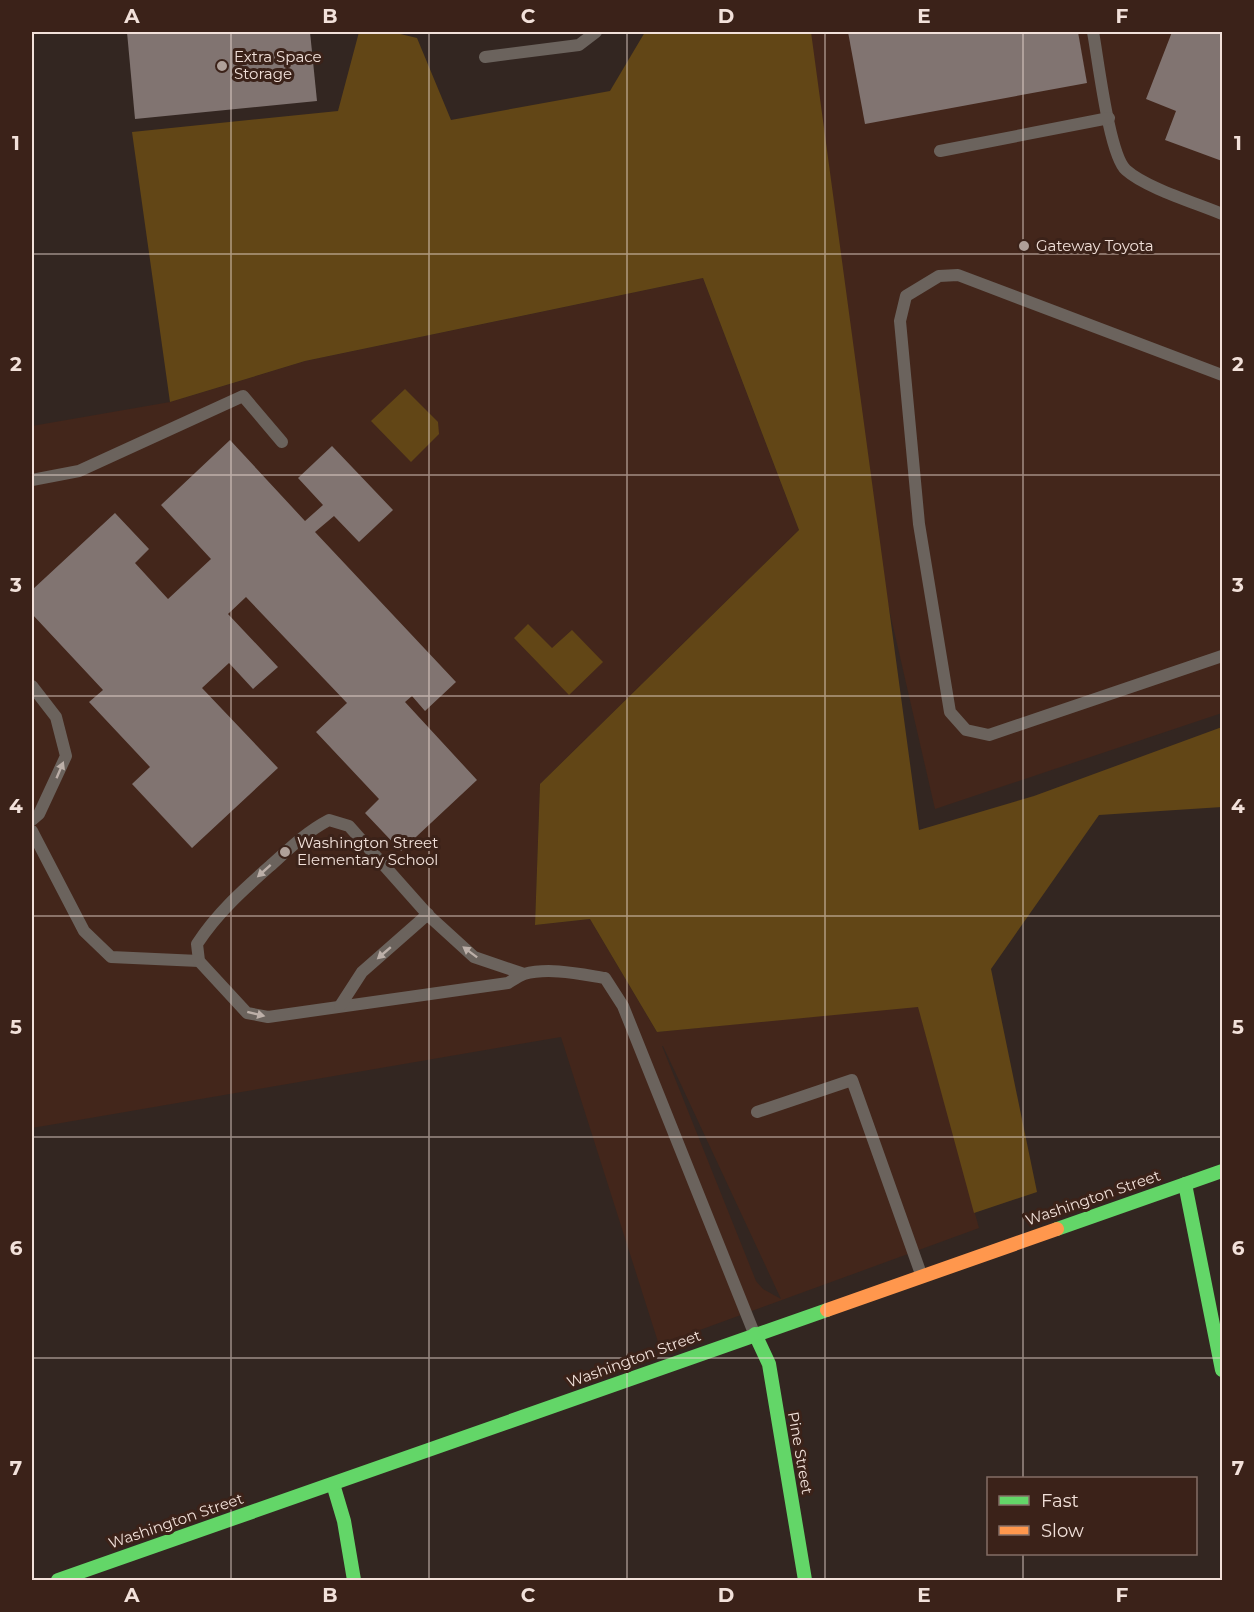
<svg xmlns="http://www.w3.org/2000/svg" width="1254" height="1612" viewBox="0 0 1254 1612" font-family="Montserrat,sans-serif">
<rect width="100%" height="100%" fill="#332621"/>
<!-- built -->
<g fill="#43261b" fill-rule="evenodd">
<path d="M796,32H1222V713L935,809L855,461Z"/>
<path d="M703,278L799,530L540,784L535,925L590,919L657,1032L918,1006L979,1228L659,1345L561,1037L32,1128V426L170,402L305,361ZM662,1046H663L781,1299L763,1289L756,1281Z"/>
</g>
<!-- green -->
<g fill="#624616">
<path d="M359,32H392L417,38L451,120L610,91L645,32H811L919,830L1034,796L1222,727V807L1099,815L991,969L1037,1192L974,1213L918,1007L657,1032L590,919L535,925L540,784L799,530L703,278L305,361L170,402L132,132L338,111Z"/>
<path d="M405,389L438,422L439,434L411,462L371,421Z"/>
<path d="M528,624L552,648L572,630L603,662L569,695L514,638Z"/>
</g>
<!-- building -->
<g fill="#817471">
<path d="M127,32H310L317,101L135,119Z"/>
<path d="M848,32H1078L1087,83L865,124Z"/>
<path d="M1172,32H1222V161L1165,140L1176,111L1146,99Z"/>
<path d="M230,440L305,521L323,505L298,478L332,446L393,510L359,542L334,516L315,532L456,682L425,711L412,696L405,702L477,780L401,851L365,813L379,799L316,732L347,703L246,597L228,614L278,667L253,689L229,663L202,688L278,768L192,848L132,784L150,767L89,702L103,690L32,614V590L115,513L149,549L135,563L168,599L211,559L161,505Z"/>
</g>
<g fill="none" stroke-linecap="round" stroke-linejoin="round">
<!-- lane -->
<g stroke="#6b635d" stroke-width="12">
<path d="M1093,32C1098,58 1109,155 1126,170C1146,188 1196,203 1222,214"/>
<path d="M485,57L579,45L596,32"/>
<path d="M940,151L1109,118"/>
<path d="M1222,375L958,275L939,276L906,296L900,321L919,524L950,712L966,730L989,735L1222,656"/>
<path d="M32,480L79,471L243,396L282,442"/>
<path d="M32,686L56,717L66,756L39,814L32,820"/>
<path d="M32,831L84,931L111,957L199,961"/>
<path d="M524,974L474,957L429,916L349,826L329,820C306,832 289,849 270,866C243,890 217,913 197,944L199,961L247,1013L268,1017L508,983C513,980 519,976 524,974C549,967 580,974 605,978L623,1006L754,1333"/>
<path d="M340,1006L362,972L428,914"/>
<path d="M757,1112L852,1080L921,1274"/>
</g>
<!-- fast -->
<g stroke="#63d668" stroke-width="14">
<path d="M1185,1184L1222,1370"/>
<path d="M1057,1229L1222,1171"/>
<path d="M755,1334L769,1364L805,1580"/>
<path d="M333,1484L344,1521L354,1580"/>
<path d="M58,1580L827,1310"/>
</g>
<!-- slow -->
<path stroke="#ff974d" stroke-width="14" d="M827,1310L1057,1229"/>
</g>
<!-- one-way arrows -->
<defs><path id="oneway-solid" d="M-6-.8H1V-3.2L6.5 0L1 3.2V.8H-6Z" transform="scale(1.5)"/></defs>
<g fill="#bcafa8">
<use href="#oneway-solid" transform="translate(60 770) rotate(-67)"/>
<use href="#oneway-solid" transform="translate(264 871) rotate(138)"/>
<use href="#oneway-solid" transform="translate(470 952) rotate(-143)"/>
<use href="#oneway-solid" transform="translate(384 953) rotate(139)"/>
<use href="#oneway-solid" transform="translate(256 1014) rotate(14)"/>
</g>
<!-- grid -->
<path fill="none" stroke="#f2e1da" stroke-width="1.5" stroke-opacity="0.55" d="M231,32V1580M429,32V1580M627,32V1580M825,32V1580M1023,32V1478M32,254H1222M32,475H1222M32,696H1222M32,916H1222M32,1137H1222M32,1358H1222M1023,1554V1580"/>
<!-- markers -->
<g fill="#afa099" stroke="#3b2219" stroke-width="2">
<circle cx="222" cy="66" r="6"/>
<circle cx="1024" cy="246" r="6"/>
<circle cx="285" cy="852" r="6"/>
</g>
<g text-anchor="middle" stroke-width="6" stroke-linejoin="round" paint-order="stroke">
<!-- poi labels -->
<g font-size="15" fill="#f2e1da" stroke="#3b2219" text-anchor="start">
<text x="234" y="62">Extra Space<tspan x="234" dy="17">Storage</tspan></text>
<text x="1036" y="251">Gateway Toyota</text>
<text x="297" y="848">Washington Street<tspan x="297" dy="17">Elementary School</tspan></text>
</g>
<!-- street labels -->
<g font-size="15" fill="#f2e1da" stroke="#3b2219">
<text transform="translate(1093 1198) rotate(-19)" y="5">Washington Street</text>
<text transform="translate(634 1359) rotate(-20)" y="5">Washington Street</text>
<text transform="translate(800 1453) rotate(80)" y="5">Pine Street</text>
<text transform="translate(176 1521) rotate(-19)" y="5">Washington Street</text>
</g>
</g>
<!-- border -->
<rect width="1254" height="1612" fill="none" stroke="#3b2219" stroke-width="66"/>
<!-- legend -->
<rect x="987" y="1477" width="210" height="78" fill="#3b2219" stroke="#846e66" stroke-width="1.5"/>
<rect x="999" y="1496" width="30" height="9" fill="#63d668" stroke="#846e66" stroke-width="1.5"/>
<text x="1041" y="1507" font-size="18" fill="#f2e1da">Fast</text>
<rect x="999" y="1526" width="30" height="9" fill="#ff974d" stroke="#846e66" stroke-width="1.5"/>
<text x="1041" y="1537" font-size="18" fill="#f2e1da">Slow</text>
<rect x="33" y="33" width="1188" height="1546" fill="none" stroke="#f2e1da" stroke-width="2"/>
<g font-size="20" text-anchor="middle" font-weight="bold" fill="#f2e1da">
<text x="132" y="23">A</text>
<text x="330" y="23">B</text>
<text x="528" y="23">C</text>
<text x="726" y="23">D</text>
<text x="924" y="23">E</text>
<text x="1122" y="23">F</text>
<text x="16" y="150">1</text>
<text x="1238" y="150">1</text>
<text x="16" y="371">2</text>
<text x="1238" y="371">2</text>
<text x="16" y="592">3</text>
<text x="1238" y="592">3</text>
<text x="16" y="813">4</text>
<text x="1238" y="813">4</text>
<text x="16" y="1034">5</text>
<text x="1238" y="1034">5</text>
<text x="16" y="1255">6</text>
<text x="1238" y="1255">6</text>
<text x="16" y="1475">7</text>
<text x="1238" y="1475">7</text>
<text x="132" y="1602">A</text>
<text x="330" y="1602">B</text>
<text x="528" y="1602">C</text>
<text x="726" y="1602">D</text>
<text x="924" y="1602">E</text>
<text x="1122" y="1602">F</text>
</g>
</svg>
